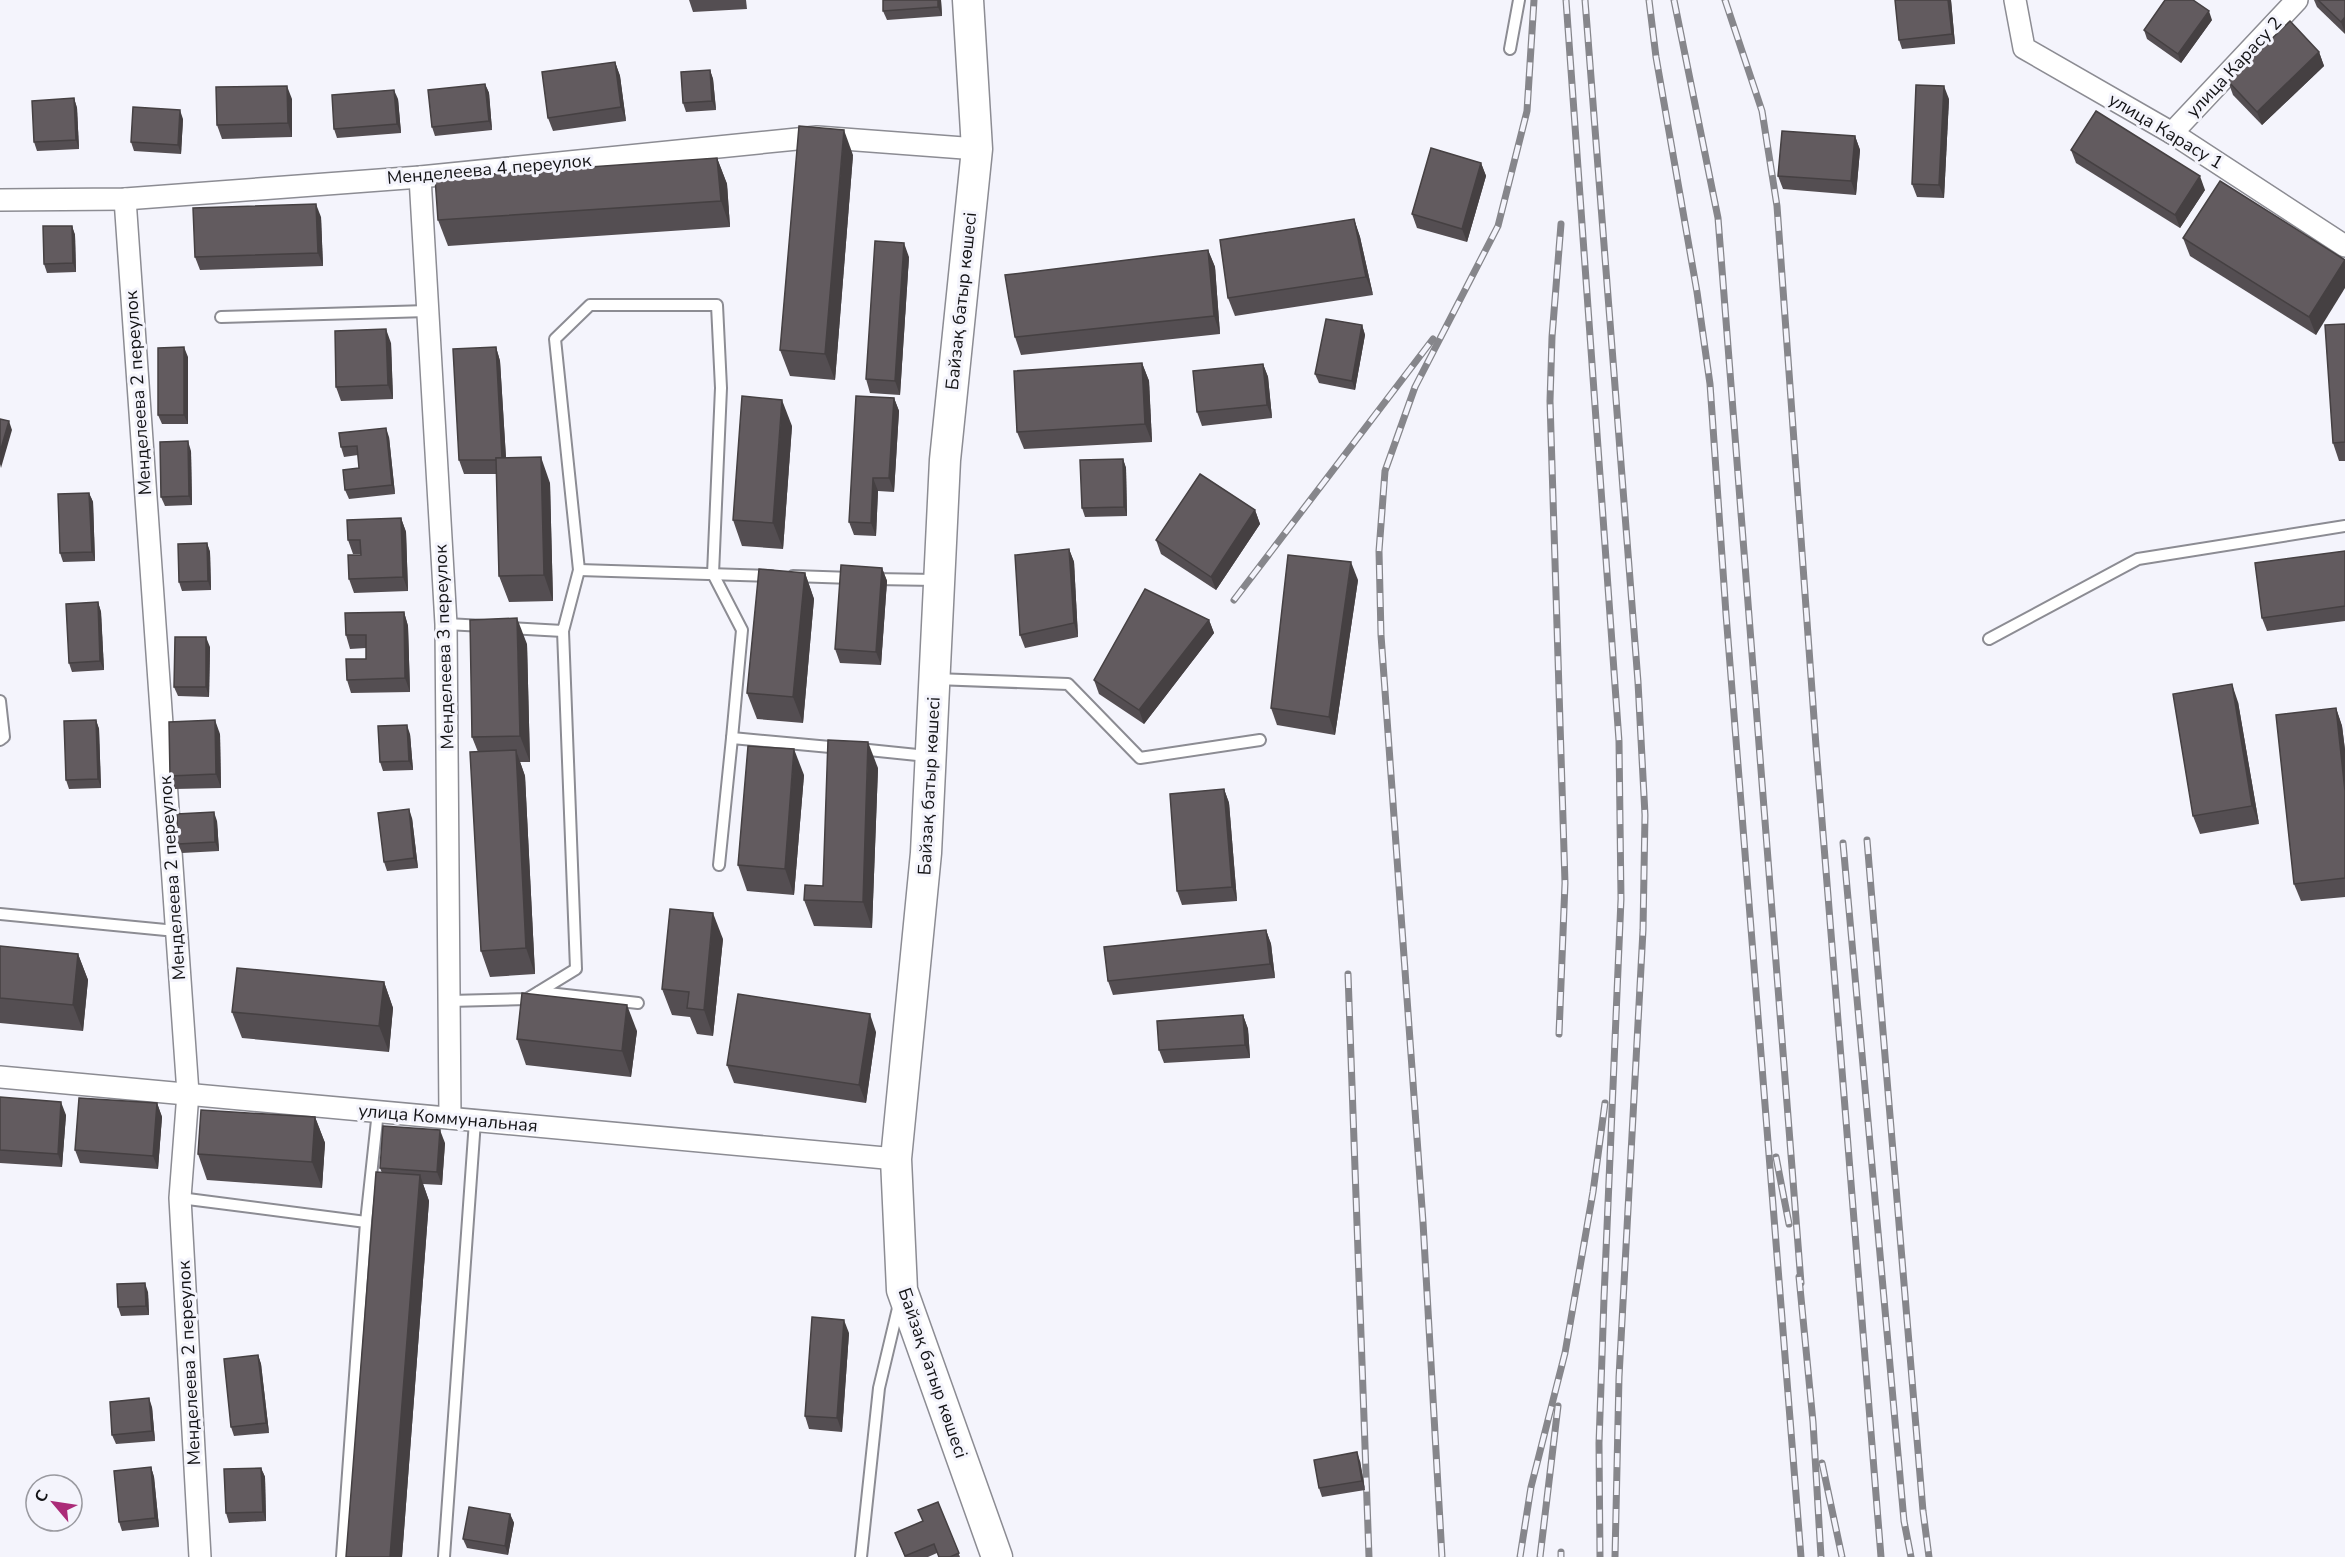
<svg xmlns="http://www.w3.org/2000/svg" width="2345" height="1557" viewBox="0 0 2345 1557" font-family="'Nunito Sans',sans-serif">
<rect width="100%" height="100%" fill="#f4f4fc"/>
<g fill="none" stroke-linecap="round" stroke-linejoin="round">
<defs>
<g id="service">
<path d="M1510,49L1519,0"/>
<path d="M221,317L428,311"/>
<path d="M579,570L771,576"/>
<path d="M793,576L852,578"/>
<path d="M874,579L936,580"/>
<path d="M446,624L484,626"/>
<path d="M509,628L563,631L579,570L555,339L590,305H717L721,388L713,574L742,630L732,738"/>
<path d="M1989,639L2138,559L2345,526"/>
<path d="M935,679L1068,684L1140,758L1260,740"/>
<path d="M0,701L4,737L0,740"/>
<path d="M859,749L927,756"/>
<path d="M719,865L732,738L841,748"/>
<path d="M0,914L176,931"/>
<path d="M539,992L638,1003"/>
<path d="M449,1001L527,999L576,969L563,631"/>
<path d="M180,1198L366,1222L342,1557"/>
<path d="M366,1222L378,1111"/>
<path d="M444,1557L475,1121"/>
<path d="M861,1557L879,1388L899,1304"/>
</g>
<g id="minor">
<path d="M2015,0L2024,48L2172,133L2345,246"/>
<path d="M2172,133L2297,0"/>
<path d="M420,177L446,624L450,1118"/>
<path d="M125,199L188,1093L180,1198L200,1557"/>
<path d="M0,200L125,199L420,177L817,137L977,149"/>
<path d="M0,1077L896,1159"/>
</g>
<path id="secondary" d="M968,0L977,149L945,460L926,853L896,1159L902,1290L997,1557"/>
</defs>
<!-- service casing -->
<use href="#service" stroke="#8c8c93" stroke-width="14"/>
<!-- minor casing -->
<use href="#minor" stroke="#8c8c93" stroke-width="24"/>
<!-- secondary casing -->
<use href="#secondary" stroke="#8c8c93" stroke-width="33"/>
<!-- service -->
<use href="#service" stroke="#fff" stroke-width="10"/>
<!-- minor -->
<use href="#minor" stroke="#fff" stroke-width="21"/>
<!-- secondary -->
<use href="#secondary" stroke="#fff" stroke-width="30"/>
<defs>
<g id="rail">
<path d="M1566,0L1619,741L1621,899L1604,1298L1599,1443L1600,1557"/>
<path d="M1585,0L1638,682L1645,815L1643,930L1619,1377L1615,1557"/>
<path d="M1649,0L1656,57L1697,292L1710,384L1726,614L1801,1557"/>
<path d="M1674,0L1718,218L1801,1283"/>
<path d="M1725,0L1762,111L1777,206L1816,746L1881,1557"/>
<path d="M1234,600L1433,339"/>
<path d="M1867,840L1923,1511L1929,1557"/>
<path d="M1843,843L1904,1521L1911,1557"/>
<path d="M1348,974L1369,1557"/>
<path d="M1559,1034L1565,883L1550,401L1552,337L1561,224"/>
<path d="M1776,1157L1789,1224"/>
<path d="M1799,1277L1813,1422L1821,1557"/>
<path d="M1822,1463L1842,1557"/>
<path d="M1442,1557L1423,1222L1381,635L1379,551L1385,471L1415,387L1498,226L1527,111L1534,0"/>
<path d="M1520,1557L1531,1487L1565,1353L1593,1192L1605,1103"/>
<path d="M1540,1557L1558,1406"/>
<path d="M1561,1557V1552"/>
</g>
</defs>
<!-- rail casing -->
<use href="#rail" stroke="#86868b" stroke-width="7"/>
<!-- rail -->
<use href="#rail" stroke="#f4f4fc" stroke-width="4.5" stroke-dasharray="14" stroke-linecap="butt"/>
</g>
<!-- wall -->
<g fill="#544e52">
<path d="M689,0H746L747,9L693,12Z"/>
<path d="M883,0H941L942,16L887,20L883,11Z"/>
<path d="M1895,0H1951L1955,44L1902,49L1899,40Z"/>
<path d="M2314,0H2345V34L2317,7Z"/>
<path d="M2212,20L2181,63L2147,39L2144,30Z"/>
<path d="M2319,52L2324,66L2262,125L2233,95L2228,81Z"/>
<path d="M615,62L620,76L626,121L553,131L548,118Z"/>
<path d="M710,70L713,79L716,110L686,112L683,103Z"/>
<path d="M485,84L489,93L492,130L435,136L432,127Z"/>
<path d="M74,98L77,108L79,149L37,151L34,142Z"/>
<path d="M292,99V137L222,139L217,125Z"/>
<path d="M398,99L401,133L337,138L334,129Z"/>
<path d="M1949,99L1944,198L1917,197L1912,184Z"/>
<path d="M183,119L181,154L134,151L131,142Z"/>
<path d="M1855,136L1860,150L1856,195L1783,189L1778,176Z"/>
<path d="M2071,150L2205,190L2180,228L2076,163Z"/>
<path d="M853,155L835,380L790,376L780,350Z"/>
<path d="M717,158L727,184L730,227L448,246L438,220Z"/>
<path d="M1481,163L1486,176L1467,242L1417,228L1412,214Z"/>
<path d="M321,217L323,266L200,270L195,257Z"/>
<path d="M1354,219L1360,237L1373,295L1235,316L1228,298Z"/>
<path d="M72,226L75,235L76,272L47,273L44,264Z"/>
<path d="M2183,238L2345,260L2316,335L2190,256Z"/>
<path d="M1208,250L1215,267L1220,334L1021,355L1015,337Z"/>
<path d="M909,257L900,395L870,393L866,379Z"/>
<path d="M2345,324V461H2339L2333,443Z"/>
<path d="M1362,325L1365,335L1355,390L1319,383L1315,374Z"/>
<path d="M391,343L393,399L341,401L336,387Z"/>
<path d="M496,347L500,361L506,458L550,483L553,601L509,602L499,576L497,474H464L459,460Z"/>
<path d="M188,357V424H162L158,415Z"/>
<path d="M1142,363L1149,381L1152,442L1024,449L1017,432Z"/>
<path d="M1263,364L1268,377L1272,418L1202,426L1197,412Z"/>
<path d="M894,398L899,411L894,492L878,491L876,536L854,535L849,522Z"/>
<path d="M792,426L783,549L742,546L733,520Z"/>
<path d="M389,437L395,494L349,499L345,490L359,468L358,455L344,457L341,447Z"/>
<path d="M191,451L192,505L165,506L161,497Z"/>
<path d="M1123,459L1126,468L1127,516L1085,517L1082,508Z"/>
<path d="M89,493L93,502L95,561L63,562L60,553Z"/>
<path d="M1255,510L1260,524L1216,590L1161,554L1156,540Z"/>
<path d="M401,518L406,532L408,591L354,593L349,579L361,554H353L348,540Z"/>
<path d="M207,543L210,552L211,590L182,591L179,582Z"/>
<path d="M1069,549L1074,562L1078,637L1025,648L1020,635Z"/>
<path d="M2345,551V621L2267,631L2262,618Z"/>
<path d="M882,568L887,581L881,665L840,663L835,649Z"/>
<path d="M805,573L814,599L803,723L757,719L747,693Z"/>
<path d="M1358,580L1335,735L1277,725L1271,708Z"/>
<path d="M98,602L101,612L104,670L72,672L69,663Z"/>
<path d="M404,612L408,626L410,692L351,693L347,680L366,659V648L350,649L346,635Z"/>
<path d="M1209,620L1214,633L1144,724L1099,694L1094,680Z"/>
<path d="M527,644L530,762H520L525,776L535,974L490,977L481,951L478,752L472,737Z"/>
<path d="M210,647L209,697L178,696L174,687Z"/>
<path d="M2238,702L2259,824L2200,834L2193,816Z"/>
<path d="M2336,708L2342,726L2345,750V897L2301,901L2294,884Z"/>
<path d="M96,720L99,729L101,788L69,789L66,780Z"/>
<path d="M220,734L221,788L175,789L170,776Z"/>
<path d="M410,734L413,770L383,771L380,762Z"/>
<path d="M878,768L872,928L814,926L804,900L823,886Z"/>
<path d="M804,775L794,895L747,891L738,865Z"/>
<path d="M1224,789L1229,803L1237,901L1182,905L1177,891Z"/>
<path d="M412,818L418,868L387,871L384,862Z"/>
<path d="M217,821L219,851L182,853L178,844Z"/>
<path d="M1266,930L1271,944L1275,978L1113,995L1108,981Z"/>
<path d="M723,939L713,1036L697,1034L690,1017L672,1015L662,989Z"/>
<path d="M0,946L78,954L88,980L83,1031L0,1023Z"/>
<path d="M384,982L393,1008L389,1052L242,1038L232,1012Z"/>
<path d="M1243,1015L1248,1029L1250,1058L1164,1063L1159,1050Z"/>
<path d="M637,1031L631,1077L526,1065L517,1039Z"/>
<path d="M876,1032L866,1103L734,1083L727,1065Z"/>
<path d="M0,1097L66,1115L62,1167L0,1163Z"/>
<path d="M157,1103L162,1117L158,1169L80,1163L75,1150Z"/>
<path d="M315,1117L325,1143L322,1188L207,1180L198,1154Z"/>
<path d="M445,1143L442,1185L423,1184L429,1201L402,1557H346L382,1173L380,1168Z"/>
<path d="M148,1292L149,1315L121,1316L118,1307Z"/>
<path d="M849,1333L842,1432L809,1429L805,1416Z"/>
<path d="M258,1355L261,1364L269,1433L234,1436L231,1427Z"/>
<path d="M152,1407L155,1441L116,1444L112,1435Z"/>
<path d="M1360,1461L1365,1490L1322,1497L1319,1488Z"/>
<path d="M151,1467L154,1477L159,1527L122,1531L119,1522Z"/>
<path d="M261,1468L265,1477L266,1521L229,1523L226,1513Z"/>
<path d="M938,1502L960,1557H939L937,1553L928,1557H905L895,1533L923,1522Z"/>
<path d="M510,1514L514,1523L508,1555L467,1548L463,1539Z"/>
</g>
<!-- shaded-wall -->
<g fill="#454042">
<path d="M938,0H941L942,16L938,7Z"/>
<path d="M1948,0H1951L1955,44L1952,34Z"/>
<path d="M2209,11L2212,20L2181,63L2178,54Z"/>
<path d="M2345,17V33L2341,22Z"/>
<path d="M2319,52L2324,66L2262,125L2257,112Z"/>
<path d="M615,62L620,76L626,121L621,107Z"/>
<path d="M710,70L713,79L716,110L712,101Z"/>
<path d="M485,84L489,93L492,130L489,121Z"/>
<path d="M287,86L292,99V137L288,123Z"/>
<path d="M1944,86L1949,99L1944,198L1939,185Z"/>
<path d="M394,90L398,99L401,133L397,124Z"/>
<path d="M74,98L77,108L79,149L76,140Z"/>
<path d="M180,110L183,119L181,154L178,145Z"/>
<path d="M844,130L853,155L835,380L825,354Z"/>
<path d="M1855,136L1860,150L1856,195L1851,181Z"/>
<path d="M717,158L727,184L730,227L721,201Z"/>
<path d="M1481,163L1486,176L1467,242L1462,229Z"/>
<path d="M2200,176L2205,190L2180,228L2175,215Z"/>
<path d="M316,204L321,217L323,266L318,253Z"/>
<path d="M1354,219L1360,237L1373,295L1366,277Z"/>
<path d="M72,226L75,235L76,272L73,263Z"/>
<path d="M904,243L909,257L900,395L895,381Z"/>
<path d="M1208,250L1215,267L1220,334L1214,316Z"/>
<path d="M2345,260V288L2316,335L2309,317Z"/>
<path d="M1362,325L1365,335L1355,390L1352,381Z"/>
<path d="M386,329L391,343L393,399L388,385Z"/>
<path d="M184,347L188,357V424L184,415Z"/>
<path d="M496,347L500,361L507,474L502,460Z"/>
<path d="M1142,363L1149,381L1152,442L1145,424Z"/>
<path d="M1263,364L1268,377L1272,418L1267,405Z"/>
<path d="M894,398L899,411L894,492L889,478Z"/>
<path d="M782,400L792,426L783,549L773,523Z"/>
<path d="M9,421L12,430L1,468L0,464V452Z"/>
<path d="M386,428L389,437L395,494L392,485Z"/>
<path d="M188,441L191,451L192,505L189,496Z"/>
<path d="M541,457L550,483L553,601L544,575Z"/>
<path d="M1123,459L1126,468L1127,516L1124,507Z"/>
<path d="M873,478L878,491L876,536L871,523Z"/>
<path d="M89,493L93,502L95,561L92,552Z"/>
<path d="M1255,510L1260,524L1216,590L1211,577Z"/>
<path d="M401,518L406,532L408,591L403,577Z"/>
<path d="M207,543L210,552L211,590L208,581Z"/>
<path d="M1069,549L1074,562L1078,637L1074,623Z"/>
<path d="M1351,562L1358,580L1335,735L1329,717Z"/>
<path d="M882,568L887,581L881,665L876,652Z"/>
<path d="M805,573L814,599L803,723L793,697Z"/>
<path d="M98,602L101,612L104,670L100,661Z"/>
<path d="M404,612L408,626L410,692L405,678Z"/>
<path d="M517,618L527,644L530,762L520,736Z"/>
<path d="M1209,620L1214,633L1144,724L1139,710Z"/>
<path d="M206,637L210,647L209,697L206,687Z"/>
<path d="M2232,684L2238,702L2259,824L2252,806Z"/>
<path d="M2336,708L2342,726L2345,750V791Z"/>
<path d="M96,720L99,729L101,788L98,779Z"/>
<path d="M215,720L220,734L221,788L216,774Z"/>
<path d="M407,725L410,734L413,770L409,761Z"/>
<path d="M868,742L878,768L872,928L863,902Z"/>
<path d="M794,749L804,775L794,895L785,869Z"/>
<path d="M516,750L525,776L535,974L526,948Z"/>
<path d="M1224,789L1229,803L1237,901L1232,887Z"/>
<path d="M409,809L412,818L418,868L414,858Z"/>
<path d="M214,812L217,821L219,851L215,842Z"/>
<path d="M713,913L723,939L713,1036L704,1010Z"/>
<path d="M1266,930L1271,944L1275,978L1270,964Z"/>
<path d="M78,954L88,980L83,1031L73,1005Z"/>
<path d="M384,982L393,1008L389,1052L379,1026Z"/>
<path d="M627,1005L637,1031L631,1077L622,1051Z"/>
<path d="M870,1014L876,1032L866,1103L859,1085Z"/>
<path d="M1243,1015L1248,1029L1250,1058L1245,1045Z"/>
<path d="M61,1102L66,1115L62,1167L58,1154Z"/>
<path d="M157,1103L162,1117L158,1169L153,1156Z"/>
<path d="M315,1117L325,1143L322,1188L312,1162Z"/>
<path d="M440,1130L445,1143L442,1185L437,1172Z"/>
<path d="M420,1175L429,1201L402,1557H390Z"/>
<path d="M145,1283L148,1292L149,1315L146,1306Z"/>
<path d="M844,1320L849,1333L842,1432L837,1418Z"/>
<path d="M258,1355L261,1364L269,1433L266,1423Z"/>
<path d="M149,1398L152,1407L155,1441L152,1431Z"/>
<path d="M1357,1452L1360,1461L1365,1490L1362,1481Z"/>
<path d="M151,1467L154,1477L159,1527L155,1518Z"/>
<path d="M261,1468L265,1477L266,1521L263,1512Z"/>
<path d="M510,1514L514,1523L508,1555L505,1546Z"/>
</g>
<!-- building -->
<g fill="#625b5f" stroke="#454042" stroke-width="1.5">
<path d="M883,0H938V7L883,11Z"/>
<path d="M1895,0H1948L1952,34L1899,40Z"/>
<path d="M2165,0H2193L2209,11L2178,54L2144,30Z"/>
<path d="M2318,0H2345V17L2341,22Z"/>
<path d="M2290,21L2319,52L2257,112L2228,81Z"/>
<path d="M615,62L621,107L548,118L542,72Z"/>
<path d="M710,70L712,101L683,103L681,72Z"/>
<path d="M485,84L489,121L432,127L428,90Z"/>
<path d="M1916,85L1944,86L1939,185L1912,184Z"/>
<path d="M287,86L288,123L217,125L216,87Z"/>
<path d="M394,90L397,124L334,129L332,95Z"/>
<path d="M74,98L76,140L34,142L32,101Z"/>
<path d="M133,107L180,110L178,145L131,142Z"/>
<path d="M2096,111L2200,176L2175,215L2071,150Z"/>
<path d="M799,126L844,130L825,354L780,350Z"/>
<path d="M1782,131L1855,136L1851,181L1778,176Z"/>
<path d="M1431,148L1481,163L1462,229L1412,214Z"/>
<path d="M717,158L721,201L438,220L435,178Z"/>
<path d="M2220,181L2345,260L2309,317L2183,238Z"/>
<path d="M316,204L318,253L195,257L193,208Z"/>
<path d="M1354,219L1366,277L1228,298L1220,240Z"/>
<path d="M43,226H72L73,263L44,264Z"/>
<path d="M875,241L904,243L895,381L866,379Z"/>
<path d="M1208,250L1214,316L1015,337L1005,275Z"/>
<path d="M1326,319L1362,325L1352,381L1315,374Z"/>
<path d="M2345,324V442L2333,443L2325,325Z"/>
<path d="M386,329L388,385L336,387L335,331Z"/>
<path d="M184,347V415H158V348Z"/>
<path d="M496,347L502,458H496V460H459L453,349Z"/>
<path d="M1142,363L1145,424L1017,432L1014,371Z"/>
<path d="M1263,364L1267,405L1197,412L1193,371Z"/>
<path d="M742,396L782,400L773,523L733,520Z"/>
<path d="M856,396L894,398L889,478H873L871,523L849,522Z"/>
<path d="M0,419L9,421L0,452Z"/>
<path d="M386,428L392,485L345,490L343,470L359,468L357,446L341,447L339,433Z"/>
<path d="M188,441L189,496L161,497L160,442Z"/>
<path d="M541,457L544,575L499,576L496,458Z"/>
<path d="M1123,459L1124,507L1082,508L1080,460Z"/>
<path d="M1200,474L1255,510L1211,577L1156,540Z"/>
<path d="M89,493L92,552L60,553L58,494Z"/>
<path d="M401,518L403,577L349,579L348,555H361L360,540H348L347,520Z"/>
<path d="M207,543L208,581L179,582L178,544Z"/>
<path d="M1069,549L1074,623L1020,635L1015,555Z"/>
<path d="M2345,551V606L2262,618L2255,563Z"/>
<path d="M1288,555L1351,562L1329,717L1271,708Z"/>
<path d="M841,565L882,568L876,652L835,649Z"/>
<path d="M759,569L805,573L793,697L747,693Z"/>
<path d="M1145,589L1209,620L1139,710L1094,680Z"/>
<path d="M98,602L100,661L69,663L66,604Z"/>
<path d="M404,612L405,678L347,680L346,659H366V635H346L345,613Z"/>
<path d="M517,618L520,736L472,737L470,620Z"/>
<path d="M175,637H206V687H174Z"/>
<path d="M2232,684L2252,806L2193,816L2173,694Z"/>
<path d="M2336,708L2345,791V878L2294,884L2276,715Z"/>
<path d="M96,720L98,779L66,780L64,721Z"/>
<path d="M215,720L216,774L170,776L169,722Z"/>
<path d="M407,725L409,761L380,762L378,726Z"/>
<path d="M828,740L868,742L863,902L804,900L805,885L823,886Z"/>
<path d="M748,746L794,749L785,869L738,865Z"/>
<path d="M516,750L526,948L481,951L470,752Z"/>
<path d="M1224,789L1232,887L1177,891L1170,794Z"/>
<path d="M409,809L414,858L384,862L378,813Z"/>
<path d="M214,812L215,842L178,844L177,814Z"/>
<path d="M670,909L713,913L704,1010L687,1008L689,992L662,989Z"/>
<path d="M1266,930L1270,964L1108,981L1104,947Z"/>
<path d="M0,946L78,954L73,1005L0,998Z"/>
<path d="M237,968L384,982L379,1026L232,1012Z"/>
<path d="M522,993L627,1005L622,1051L517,1039Z"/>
<path d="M738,994L870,1014L859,1085L727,1065Z"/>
<path d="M1243,1015L1245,1045L1159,1050L1157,1021Z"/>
<path d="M0,1097L61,1102L58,1154L0,1150Z"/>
<path d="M79,1098L157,1103L153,1156L75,1150Z"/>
<path d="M201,1110L315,1117L312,1162L198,1154Z"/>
<path d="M383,1126L440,1130L437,1172L380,1168Z"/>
<path d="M376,1172L420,1175L390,1557H346Z"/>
<path d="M145,1283L146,1306L118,1307L117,1284Z"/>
<path d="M812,1317L844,1320L837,1418L805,1416Z"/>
<path d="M258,1355L266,1423L231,1427L224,1359Z"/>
<path d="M149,1398L152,1431L112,1435L110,1402Z"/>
<path d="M1357,1452L1362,1481L1319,1488L1314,1460Z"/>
<path d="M151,1467L155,1518L119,1522L114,1471Z"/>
<path d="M261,1468L263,1512L226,1513L224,1469Z"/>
<path d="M938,1502L959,1553L950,1557H939L934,1544L905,1556L895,1533L923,1521L918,1510Z"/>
<path d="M469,1507L510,1514L505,1546L463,1539Z"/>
</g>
<g text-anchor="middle" stroke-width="6" stroke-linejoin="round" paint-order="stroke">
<!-- street labels -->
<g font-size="18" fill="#131315" stroke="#f4f4fc">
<text transform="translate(2234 67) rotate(-47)" y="6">улица Карасу 2</text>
<text transform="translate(2166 131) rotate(31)" y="6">улица Карасу 1</text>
<text transform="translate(489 169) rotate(-5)" y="6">Менделеева 4 переулок</text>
<text transform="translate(961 301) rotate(-84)" y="6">Байзақ батыр көшесі</text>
<text transform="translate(138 393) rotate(-94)" y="6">Менделеева 2 переулок</text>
<text transform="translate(444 647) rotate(-92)" y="6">Менделеева 3 переулок</text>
<text transform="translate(929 786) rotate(-87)" y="6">Байзақ батыр көшесі</text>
<text transform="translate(172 878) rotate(-94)" y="6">Менделеева 2 переулок</text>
<text transform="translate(448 1118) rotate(5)" y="6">улица Коммунальная</text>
<text transform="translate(189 1363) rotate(-93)" y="6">Менделеева 2 переулок</text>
<text transform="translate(933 1373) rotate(71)" y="6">Байзақ батыр көшесі</text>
</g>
</g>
<!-- north arrow -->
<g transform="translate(54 1503) rotate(299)"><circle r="28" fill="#f4f4fc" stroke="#9a9aa0" stroke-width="1.5"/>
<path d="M0-4.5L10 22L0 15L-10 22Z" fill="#ab2b78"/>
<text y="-9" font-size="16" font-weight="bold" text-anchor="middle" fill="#131315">С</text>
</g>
</svg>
